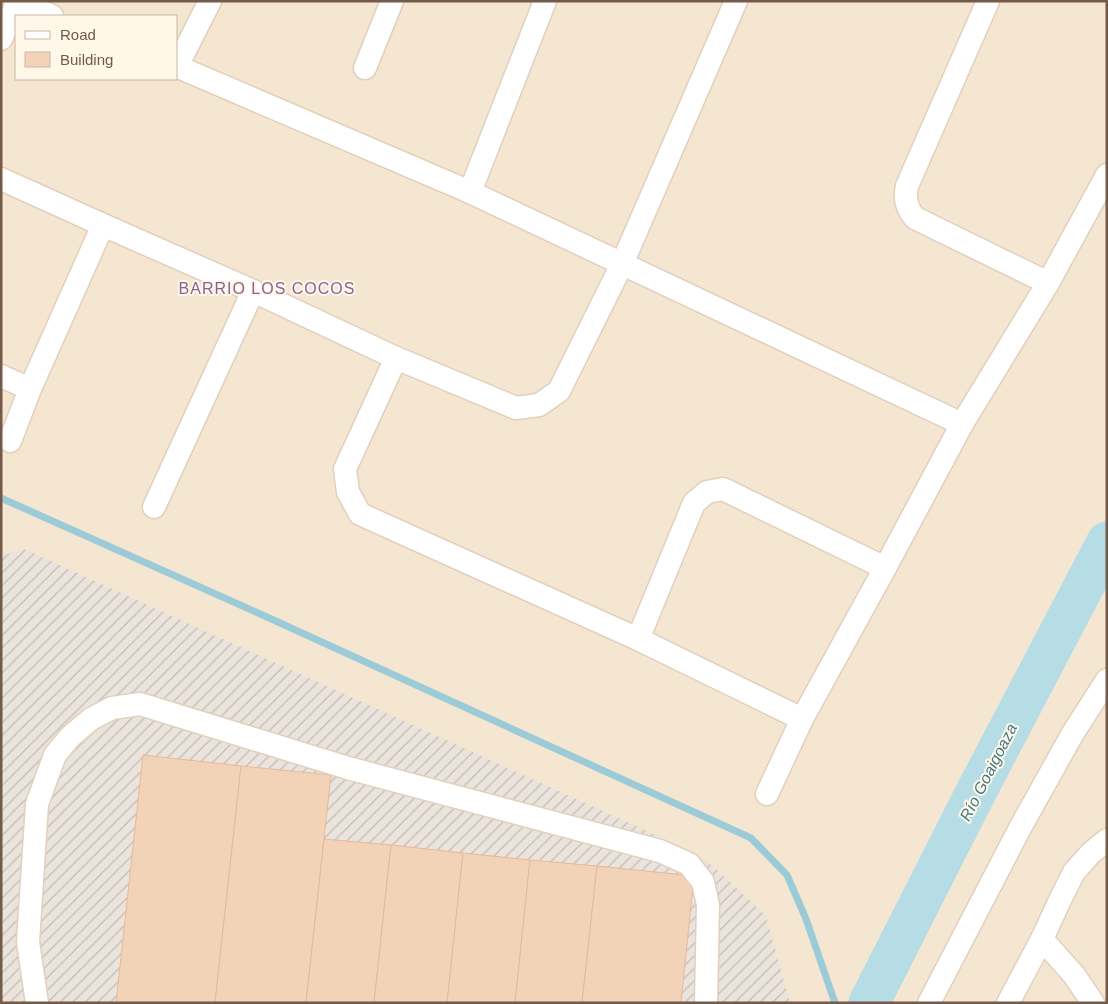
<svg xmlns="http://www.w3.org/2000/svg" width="1108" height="1004" viewBox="0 0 1108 1004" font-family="Helvetica,sans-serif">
<defs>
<pattern id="industrial-furrows" width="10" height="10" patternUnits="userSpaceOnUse" patternTransform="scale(1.25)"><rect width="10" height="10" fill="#ebe4dd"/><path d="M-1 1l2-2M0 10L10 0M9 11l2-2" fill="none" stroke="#c3bcb5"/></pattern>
</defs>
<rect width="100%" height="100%" fill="#fdf3e1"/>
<!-- residential -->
<path fill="#f4e6d0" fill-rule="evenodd" d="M1,1H1107V1003H1ZM16,16H176V79H16Z"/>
<!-- industrial -->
<path fill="url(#industrial-furrows)" d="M24,549L647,831L713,866L766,916L790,1003H1V556Z"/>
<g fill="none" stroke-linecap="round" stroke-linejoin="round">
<!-- stream -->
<path stroke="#9ccbd8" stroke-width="7" d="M1,498L256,612L751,838L787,875L806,919L835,1003"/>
<!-- river -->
<path stroke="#b6dde6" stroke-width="41" d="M869,1003L976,792L1107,542"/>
</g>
<!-- building -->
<g fill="#f3d3b8" stroke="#e5ba98">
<path d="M143,755L241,766L215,1003H116Z"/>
<path d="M241,766L331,775L306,1003H215Z"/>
<path d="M324,839L391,845L374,1003H306Z"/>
<path d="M391,845L463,853L447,1003H374Z"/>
<path d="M463,853L530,860L515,1003H447Z"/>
<path d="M530,860L597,866L582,1003H515Z"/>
<path d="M597,866L694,876L681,1003H582Z"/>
</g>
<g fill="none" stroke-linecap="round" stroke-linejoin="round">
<defs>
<g id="minor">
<path d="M15,1L52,16"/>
<path d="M988,1L907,186C904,198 907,209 915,218L1048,283"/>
<path d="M1,39L18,1"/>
<path d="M176,66L470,192L962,424"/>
<path d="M177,66L210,1"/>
<path d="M365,68L392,1"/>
<path d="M1,179L103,225L253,291L396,358L516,408L539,405L559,391L622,264L736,1"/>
<path d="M470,192L545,1"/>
<path d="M396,358L345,469L348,492L360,514L638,639L802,719"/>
<path d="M1,376L30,389"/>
<path d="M10,441L30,389L103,225"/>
<path d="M154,507L253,291"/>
<path d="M638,639L694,503L707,492L723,489L885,568"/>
<path d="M767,794L802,719L885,568L962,424L1048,283L1107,175"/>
<path d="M1042,939L1074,975L1093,1003"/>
<path d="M37,1003L28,942L37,804L55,755L70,737L91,719L112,708L140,704L348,768L660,851L689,864L703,882L708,905L706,1003"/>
<path d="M929,1003L1020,828L1073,733L1107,680"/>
<path d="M1008,1003L1042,939L1060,900L1074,872L1091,853L1107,840"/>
</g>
</defs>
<!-- minor casing -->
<use href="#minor" stroke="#e1d0bd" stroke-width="25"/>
<!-- minor -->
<use href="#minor" stroke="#fff" stroke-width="22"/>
</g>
<g text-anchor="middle" stroke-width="4" stroke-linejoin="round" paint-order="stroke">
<!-- neighbourhood labels -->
<g font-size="16" letter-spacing="1" fill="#896398" stroke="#fff7e8">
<text x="267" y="294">BARRIO LOS COCOS</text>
</g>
<!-- water labels -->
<g font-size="16" font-style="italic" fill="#417988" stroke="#fff7e8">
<text transform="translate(988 772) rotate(-63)" y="6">Río Goaigoaza</text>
</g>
</g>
<!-- border -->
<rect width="1108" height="1004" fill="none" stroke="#745a48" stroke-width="5"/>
<!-- legend -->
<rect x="15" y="15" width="162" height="65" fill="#fff7e8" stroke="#c7b8a8"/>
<rect x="25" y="31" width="25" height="8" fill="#ffffff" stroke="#c7b8a8"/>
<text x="60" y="40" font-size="15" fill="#745a48">Road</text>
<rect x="25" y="52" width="25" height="15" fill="#f3d3b8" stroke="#c7b8a8"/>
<text x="60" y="65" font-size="15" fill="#745a48">Building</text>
</svg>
